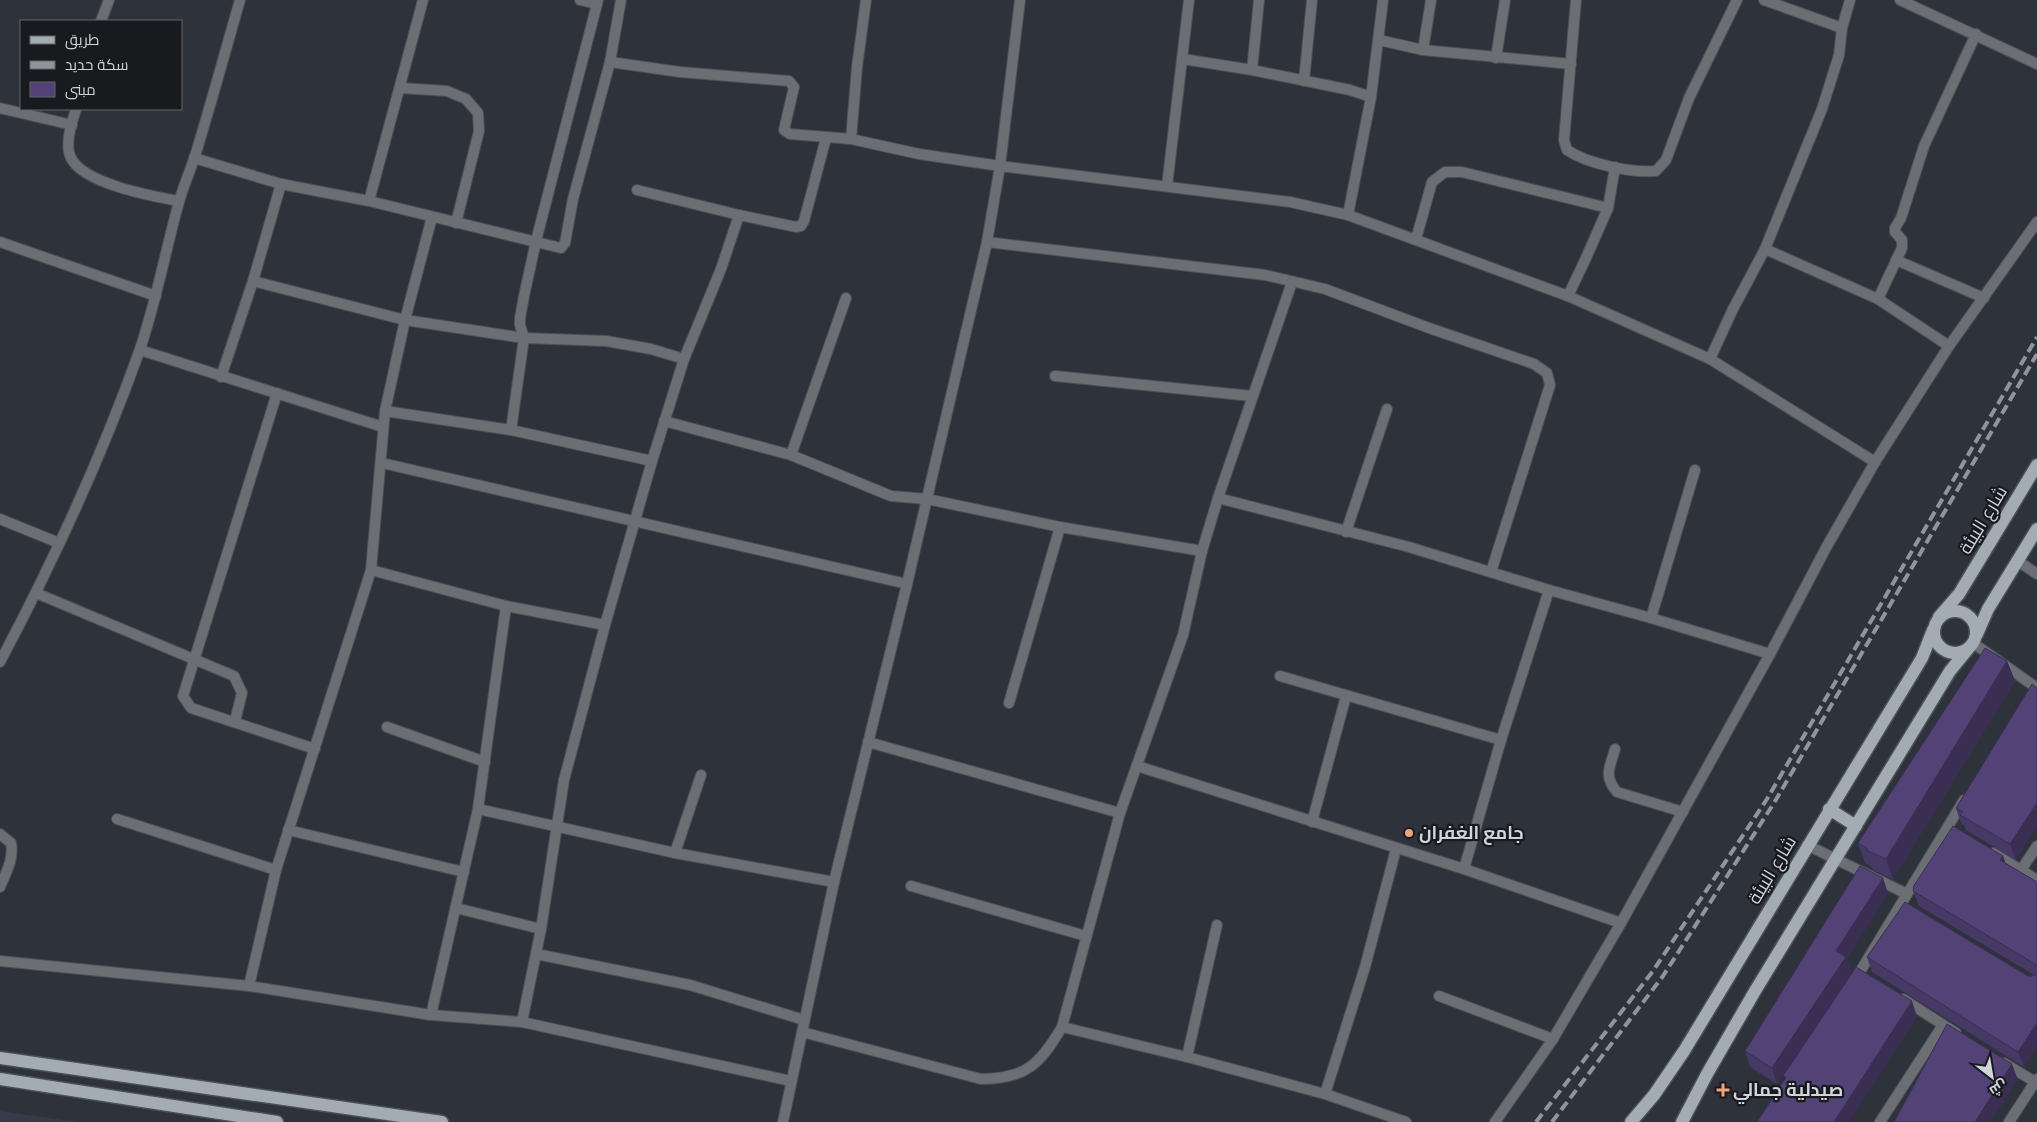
<svg xmlns="http://www.w3.org/2000/svg" width="2037" height="1122" viewBox="0 0 2037 1122" font-family="'Fira Sans',Cairo,sans-serif">
<rect width="100%" height="100%" fill="#2e323b"/>
<!-- built -->
<path fill="#363b4a" d="M0,1111L77,1122H0Z"/>
<g fill="none" stroke-linecap="round" stroke-linejoin="round">
<defs>
<g id="minor">
<path d="M580,0L597,4"/>
<path d="M1576,0L1564,140L1567,150C1588,164 1631,173 1656,171L1666,160L1689,98L1737,0"/>
<path d="M1764,0L1842,28"/>
<path d="M1900,0L2037,64"/>
<path d="M101,21L109,0"/>
<path d="M1379,40L1423,50L1571,64"/>
<path d="M1423,50L1431,0"/>
<path d="M1496,58L1505,0"/>
<path d="M1183,59L1252,70L1350,90L1371,97"/>
<path d="M610,62L680,72L789,81L794,87L784,130L790,134L851,139L919,154L1000,166L1290,202L1348,215L1568,296L1710,359L1875,462"/>
<path d="M1252,70L1259,0"/>
<path d="M1304,81L1312,0"/>
<path d="M400,88L447,91L466,99L478,113L479,131L456,223"/>
<path d="M0,108L72,125"/>
<path d="M76,109C72,123 64,144 71,158C84,184 152,196 179,201"/>
<path d="M851,139L857,67L866,0"/>
<path d="M194,158L281,184L369,201L561,248L565,243L573,199L610,62L621,0"/>
<path d="M1167,186L1189,0"/>
<path d="M637,190L739,215"/>
<path d="M369,201L423,0"/>
<path d="M1348,215L1371,97L1383,0"/>
<path d="M1416,239L1432,182L1445,172H1462L1608,208"/>
<path d="M0,242L156,296"/>
<path d="M987,242L1265,275L1325,289L1429,328L1534,364L1547,373L1550,385L1491,572"/>
<path d="M1765,249L1878,299L1949,346"/>
<path d="M1896,260L1984,298"/>
<path d="M253,281L405,320L524,338L606,341L651,349L684,359"/>
<path d="M1568,296L1586,258L1608,208L1615,167"/>
<path d="M1878,299L1902,248V240L1895,232V228L1901,218L1924,146L1976,34"/>
<path d="M140,350L383,427"/>
<path d="M1710,359L1733,309L1765,249L1822,109L1839,55L1842,28L1850,0"/>
<path d="M1055,376L1252,396"/>
<path d="M221,377L253,281L281,184"/>
<path d="M277,393L183,696L191,708L315,749"/>
<path d="M385,411L511,430L652,461"/>
<path d="M664,421L791,455L891,496L927,499L1060,527L1202,551"/>
<path d="M511,430L524,338L520,325V318L524,296L536,241L598,0"/>
<path d="M791,455L846,298"/>
<path d="M382,463L907,584"/>
<path d="M1218,498L1409,547L1549,590L1651,618L1770,654"/>
<path d="M0,519L59,543"/>
<path d="M1346,532L1387,409"/>
<path d="M2018,561L2037,574"/>
<path d="M371,570L506,606L605,625"/>
<path d="M36,593L234,676L242,693L235,721"/>
<path d="M1651,618L1695,470"/>
<path d="M1973,643L2037,688"/>
<path d="M0,662C53,562 101,459 139,352C156,303 165,252 179,202C183,187 190,171 195,156C211,104 225,52 240,0"/>
<path d="M1280,676L1501,740"/>
<path d="M1009,703L1060,527"/>
<path d="M387,727L485,762"/>
<path d="M868,742L1120,813"/>
<path d="M1615,749C1610,767 1603,776 1617,792L1683,812"/>
<path d="M1137,766L1464,869L1621,923"/>
<path d="M478,809L675,853L834,882"/>
<path d="M117,819L276,870"/>
<path d="M1312,822L1346,696"/>
<path d="M288,830L464,872"/>
<path d="M0,834L11,843C14,860 6,872 0,887"/>
<path d="M1807,845L1907,894"/>
<path d="M675,853L701,775"/>
<path d="M1993,853L2037,880"/>
<path d="M1464,869L1501,740L1549,590"/>
<path d="M2021,870L2037,846"/>
<path d="M911,886L1086,936"/>
<path d="M456,908L541,929"/>
<path d="M536,954L690,985L804,1020"/>
<path d="M0,961L249,986L431,1015L522,1022L791,1081"/>
<path d="M1855,980L1964,800"/>
<path d="M249,986L276,870L371,570L385,411L405,320L432,217"/>
<path d="M1439,996L1553,1039"/>
<path d="M1903,999L1956,1033"/>
<path d="M431,1015L478,809L506,606"/>
<path d="M522,1022L541,929L564,780L605,625L652,461L684,359L721,269L739,215L796,227L801,226L804,221L826,138"/>
<path d="M1062,1027L1187,1057L1325,1094L1406,1122"/>
<path d="M802,1032L981,1079C1026,1079 1040,1064 1062,1027L1120,813L1183,635L1202,551L1218,498L1292,282"/>
<path d="M1187,1057L1217,925"/>
<path d="M2004,1063L2035,1082"/>
<path d="M1325,1094L1365,967L1396,849"/>
<path d="M1880,1122L1943,1025"/>
<path d="M2009,1122L2037,1079"/>
</g>
<g id="tertiary">
<path d="M783,1122L834,882L907,584L987,242L1000,166L1020,0"/>
<path d="M1495,1122L1553,1039L1621,923L1770,654L1827,546L1875,462L1949,346L2037,222"/>
</g>
<g id="primary">
<circle cx="1955" cy="632" r="21"/>
<path d="M1939,617L1959,594L2037,465"/>
<path d="M1977,634L1988,609L2037,529"/>
<path d="M1829,809L1856,826"/>
<path d="M0,1058L442,1122"/>
<path d="M0,1079L277,1122"/>
<path d="M1631,1122L1654,1095L1684,1051L1922,658L1933,630"/>
<path d="M1682,1122L1707,1074L1755,991L1950,671L1968,649"/>
</g>
</defs>
<!-- minor casing -->
<use href="#minor" stroke="#4b4f58" stroke-width="12"/>
<!-- tertiary casing -->
<use href="#tertiary" stroke="#4b4f58" stroke-width="12"/>
<!-- primary casing -->
<use href="#primary" stroke="#4b4f58" stroke-width="15"/>
<!-- minor -->
<use href="#minor" stroke="#6b6f73" stroke-width="10"/>
<!-- tertiary -->
<use href="#tertiary" stroke="#6b6f73" stroke-width="10"/>
<!-- primary -->
<use href="#primary" stroke="#a3acb3" stroke-width="12"/>
<!-- rail -->
<g stroke="#91949b" stroke-width="4" stroke-dasharray="10 5" stroke-linecap="butt">
<path d="M1536,1122L1653,971L1767,799L2037,337"/>
<path d="M1552,1122L1663,976L1774,803L2037,354"/>
</g>
</g>
<!-- wall -->
<g fill="#473965">
<path d="M2007,661L2015,681L1893,879L1873,870L1872,867L1865,863L1858,843Z"/>
<path d="M2032,684L2016,860L1966,830L1964,825L1961,823L1956,808Z"/>
<path d="M2003,856L2005,863L2037,882V1047L2024,1067L1872,972L1867,957L2032,976L2034,975L1919,906L1913,891L1914,890L1913,887Z"/>
<path d="M1888,893L1847,958L1852,973L1777,1084L1750,1067L1745,1051Z"/>
</g>
<!-- shaded-wall -->
<g fill="#3a2e53">
<path d="M2007,661L2015,681L1893,879L1886,859Z"/>
<path d="M2037,803V827L2016,860L2010,844Z"/>
<path d="M2003,856L2008,871L2000,860Z"/>
<path d="M1883,878L1888,893L1847,958L1852,973L1777,1084L1772,1068L1836,951Z"/>
<path d="M1912,1001L1917,1017L1849,1122H1834Z"/>
<path d="M2037,1023V1047L2024,1067L2018,1052Z"/>
<path d="M2012,1064L2018,1080L1991,1122H1975Z"/>
</g>
<!-- building -->
<g fill="#534276" stroke="#3a2e53">
<path d="M1985,648L2007,661L1886,859L1866,850L1867,848L1858,843Z"/>
<path d="M2032,684L2037,688V803L2010,844L1960,815L1963,812L1956,808Z"/>
<path d="M1953,826L2003,856L2000,860L2037,882V967L2035,964L1913,891L1914,888L1913,887Z"/>
<path d="M1860,866L1883,878L1836,951L1846,957L1772,1068L1745,1051Z"/>
<path d="M1905,902L2028,976H2032L2037,974V1023L2018,1052L1867,957Z"/>
<path d="M1856,967L1912,1001L1834,1122H1757L1786,1077L1783,1076Z"/>
<path d="M1947,1024L2012,1064L1975,1122H1894Z"/>
</g>
<!-- markers -->
<g fill="#f0a279" stroke="#181a1e" stroke-width="2">
<circle cx="1409" cy="833" r="5"/>
<path d="M1720.5 1082.5h5v5h5v5h-5v5h-5v-5h-5v-5h5z"/>
</g>
<g text-anchor="middle" stroke-width="4.5" stroke-linejoin="round" paint-order="stroke">
<!-- street labels -->
<g font-size="18" fill="#d1d4da" stroke="#181a1e">
<text transform="translate(1983 520) rotate(-59)" y="6">شارع البيئة</text>
<text transform="translate(1772 870) rotate(-59)" y="6">شارع البيئة</text>
</g>
<!-- poi labels -->
<g font-size="18" font-weight="bold" fill="#d1d4da" stroke="#181a1e" text-anchor="start">
<text x="1419" y="839">جامع الغفران</text>
<text x="1733" y="1096">صيدلية جمالي</text>
</g>
</g>
<!-- legend -->
<rect x="20" y="20" width="162" height="90" fill="#181a1e" stroke="#626469"/>
<rect x="30" y="36" width="25" height="8" fill="#a3acb3" stroke="#626469"/>
<text x="65" y="45" font-size="15" fill="#d1d4da">طريق</text>
<rect x="30" y="61" width="25" height="8" fill="#91949b" stroke="#626469"/>
<text x="65" y="70" font-size="15" fill="#d1d4da">سكة حديد</text>
<rect x="30" y="82" width="25" height="15" fill="#534276" stroke="#626469"/>
<text x="65" y="95" font-size="15" fill="#d1d4da">مبنى</text>
<!-- north arrow -->
<g transform="translate(1992 1077) rotate(149)" stroke="#181a1e" stroke-width="4" paint-order="stroke">
<path d="M0-4L9 19L0 12L-9 19Z" fill="#d1d4da"/>
<text y="-8" font-size="14" font-weight="bold" text-anchor="middle" fill="#d1d4da">ش</text>
</g>
</svg>
